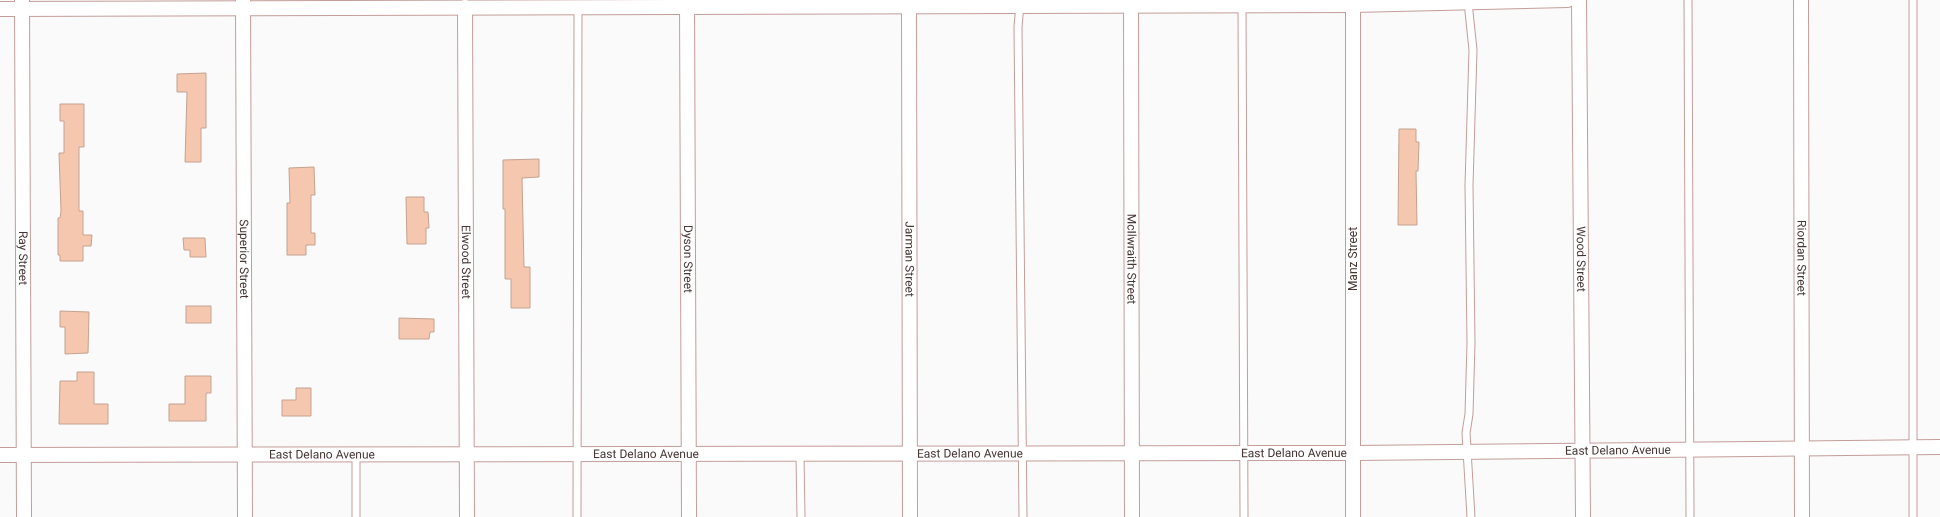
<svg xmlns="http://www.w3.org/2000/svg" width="1940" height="517" viewBox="0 0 1940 517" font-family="Roboto,sans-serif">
<rect width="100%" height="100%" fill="#fafafa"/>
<!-- building -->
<g fill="#f5c7af" stroke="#c4a290">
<path d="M206,73V128H201V162H185L187,92H177V74Z"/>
<path d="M60,104H84V147H79V211H83V235H92L91,246H83V261H60V255H58V218H60L61,211L59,153H64V121H60Z"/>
<path d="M1399,129H1416V142H1419L1418,171H1416L1417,225H1398Z"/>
<path d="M539,159V177L522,178L524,267H530V308H511V279H505V209H503V160Z"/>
<path d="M314,167L315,195H311V233H315V245H306V255H287V203H290L289,168Z"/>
<path d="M406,197H424V212H428L429,228H426V244H407Z"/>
<path d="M183,238H205L206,257H190V250H184Z"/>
<rect x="186" y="306" width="25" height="17"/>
<path d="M60,311L89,312L88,353L65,354V327H60Z"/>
<path d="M399,318L434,319V332H430L429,339H399Z"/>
<path d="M77,372H94V404H108V424H59L60,381H77Z"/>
<path d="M185,376H211V393H206V421H169V404H185Z"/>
<path d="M296,388H311V416H282V400H296Z"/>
</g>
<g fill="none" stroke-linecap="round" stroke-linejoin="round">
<defs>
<g id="lane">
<path d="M1688,0L1690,517"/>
<path d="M1913,0V517"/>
<path d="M1468,2L1473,50L1469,185L1471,343L1469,414L1466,433L1471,517"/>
<path d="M1020,4L1018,27L1023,517"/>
<path d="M1242,4L1244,517"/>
<path d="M356,454V517"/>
<path d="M800,455L801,517"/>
<path d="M577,517L578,7"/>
</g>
<g id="street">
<path id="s1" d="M22,0L24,517"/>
<path id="s2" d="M243,0L245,517"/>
<path id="s3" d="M687,0L689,517"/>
<path id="s4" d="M909,0L910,517"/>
<path id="s5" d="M1131,0L1132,517"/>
<path id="s6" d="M1579,0L1583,517"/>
<path id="s7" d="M1801,0L1802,517"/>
<path id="s8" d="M465,7L467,517"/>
<path d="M0,9L1353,5L1568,0"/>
<path id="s9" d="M0,455L1353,453L1940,447"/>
<path d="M1353,517V0"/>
</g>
</defs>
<!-- lane casing -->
<use href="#lane" stroke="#c49d99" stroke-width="9"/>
<!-- street casing -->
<use href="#street" stroke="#c49d99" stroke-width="16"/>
<!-- lane -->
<use href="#lane" stroke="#fff" stroke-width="7"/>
<!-- street -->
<use href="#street" stroke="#fff" stroke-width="14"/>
</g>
<g text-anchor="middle" stroke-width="3" stroke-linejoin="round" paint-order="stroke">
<!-- street labels -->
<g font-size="12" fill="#463634" stroke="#fff">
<text dy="4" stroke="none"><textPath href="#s1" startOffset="258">Ray Street</textPath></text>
<text dy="4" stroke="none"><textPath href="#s2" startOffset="259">Superior Street</textPath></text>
<text dy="4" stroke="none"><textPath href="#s3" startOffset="259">Dyson Street</textPath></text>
<text dy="4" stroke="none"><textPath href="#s4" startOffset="259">Jarman Street</textPath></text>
<text dy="4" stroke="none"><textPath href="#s5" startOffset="259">McIlwraith Street</textPath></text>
<text transform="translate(1353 259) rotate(-90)" y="4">Manz Street</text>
<text dy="4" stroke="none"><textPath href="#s6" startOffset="259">Wood Street</textPath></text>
<text dy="4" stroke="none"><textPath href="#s7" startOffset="258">Riordan Street</textPath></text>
<text dy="4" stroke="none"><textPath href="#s8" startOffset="255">Elwood Street</textPath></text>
<text dy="4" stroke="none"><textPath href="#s9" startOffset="1618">East Delano Avenue</textPath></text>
<text dy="4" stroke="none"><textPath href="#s9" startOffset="1294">East Delano Avenue</textPath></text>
<text dy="4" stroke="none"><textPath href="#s9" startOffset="322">East Delano Avenue</textPath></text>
<text dy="4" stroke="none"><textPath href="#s9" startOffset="646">East Delano Avenue</textPath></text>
<text dy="4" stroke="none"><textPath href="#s9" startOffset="970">East Delano Avenue</textPath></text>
</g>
</g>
</svg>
